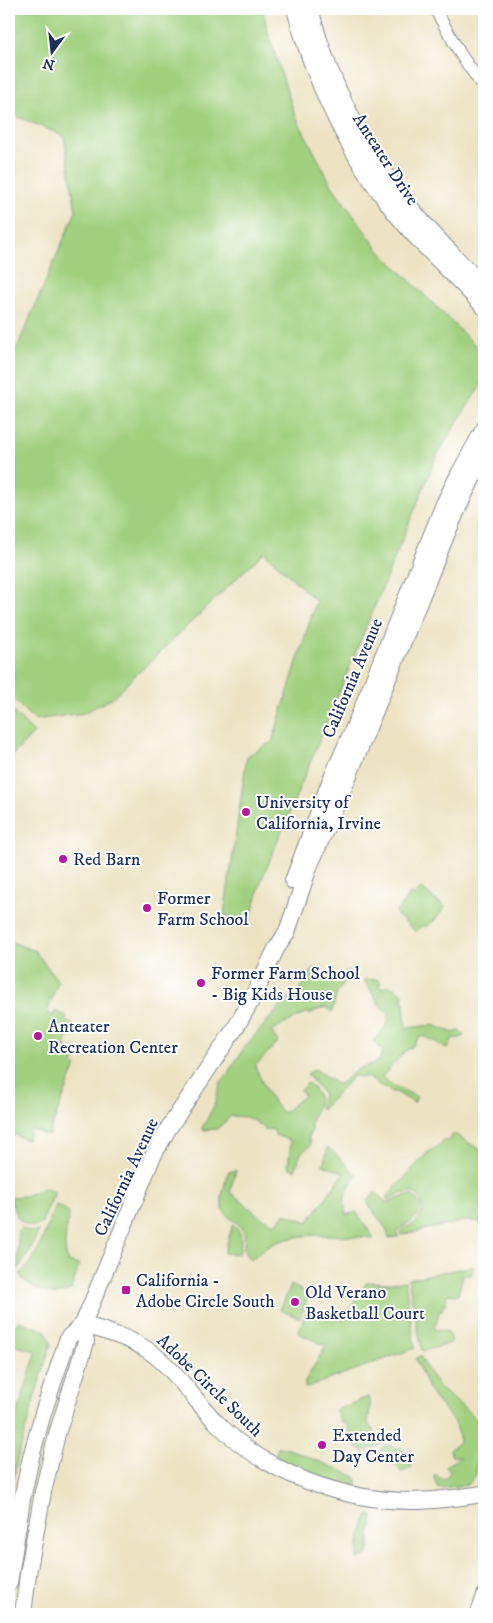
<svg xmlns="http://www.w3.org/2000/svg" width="493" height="1623" viewBox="0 0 493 1623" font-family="'IM FELL DW Pica',serif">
<rect width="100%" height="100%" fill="#fff"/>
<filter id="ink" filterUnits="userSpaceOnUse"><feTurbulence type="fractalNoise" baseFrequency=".02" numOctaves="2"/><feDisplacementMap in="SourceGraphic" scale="10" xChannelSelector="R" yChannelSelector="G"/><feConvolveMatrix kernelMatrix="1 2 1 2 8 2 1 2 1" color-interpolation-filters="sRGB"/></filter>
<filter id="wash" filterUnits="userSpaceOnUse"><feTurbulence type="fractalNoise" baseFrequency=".0096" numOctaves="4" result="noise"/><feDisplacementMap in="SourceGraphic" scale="20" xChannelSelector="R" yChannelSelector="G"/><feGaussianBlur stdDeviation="1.12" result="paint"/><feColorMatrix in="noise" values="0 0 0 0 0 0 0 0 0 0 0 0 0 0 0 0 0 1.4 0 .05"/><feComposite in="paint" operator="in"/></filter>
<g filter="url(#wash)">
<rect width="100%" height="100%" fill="#ede3c3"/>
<!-- green -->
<g fill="#a1d07f" stroke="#5e806e">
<path d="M9,9H263L267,30L295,115L332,186L378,249L484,354V380L438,453L262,879L249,924L224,915L247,756L272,742L316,601L264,552L111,699L84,713L34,720L9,695V366L76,211L64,136L9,113Z"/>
<path d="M9,708L34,733L13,755L9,765Z"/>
<path d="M421,888L445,907L435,920L425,927L422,925L416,932L395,913L411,893L414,896Z"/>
<path d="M9,941L35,951L58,981L47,1013L53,1016L55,1011L67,1016L65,1021L73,1025L64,1047L77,1052L73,1065L76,1066L48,1136L31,1129L27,1140L15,1135H9Z"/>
<path d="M315,967L328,979L353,969L337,993L332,1012L325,1007L309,1014L306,1013L271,1031L278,1042L255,1066C262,1082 270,1101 283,1113L304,1096L300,1090L308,1083C324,1099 319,1100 312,1120L311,1119V1133H309V1141H311L310,1146L301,1153L295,1170L288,1167L291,1141L275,1135L274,1130L264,1129L262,1126L257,1125V1122L246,1117L231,1116L217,1129L203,1130L202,1128L214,1106L220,1084L247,1044L280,1007L297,993Z"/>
<path d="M376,979L380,981V987L385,988L388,985L403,994L406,1028L433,1025L454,1033L459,1031L464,1035L461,1038H453L448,1049L424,1036L419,1038L412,1047L405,1051L382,1077L389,1083L417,1097L414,1103L396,1092H391L385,1087H382L370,1078L354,1076L322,1110L320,1107L323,1094L307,1074L315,1069L338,1085L358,1069L379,1061L383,1051L373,1041L388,1024L389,1015L379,1004L364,980Z"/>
<path d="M453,1133L482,1151L484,1145V1222L465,1221L400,1235C402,1225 415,1227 420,1218C427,1205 420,1189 404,1193C399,1194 394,1197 389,1199L386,1198L427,1153L436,1148L443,1141L450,1140Z"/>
<path d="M328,1147L357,1175C346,1189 342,1198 346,1215L356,1212L374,1238C332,1236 284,1226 251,1260C238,1250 248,1244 243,1231C241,1224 235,1222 229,1217C215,1206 225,1187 228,1172L236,1170L230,1192L262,1218L275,1224L285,1214L308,1222L344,1173L323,1165Z"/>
<path d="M43,1188L55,1192L42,1222L36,1227C17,1226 15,1211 9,1197L25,1196Z"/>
<path d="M375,1192L386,1202C397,1203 408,1188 418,1200C422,1205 421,1210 418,1216L397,1231L398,1237L389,1238L386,1229L368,1204V1200Z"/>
<path d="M56,1205L66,1210L69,1214L66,1230L65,1244L66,1256L69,1262L79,1265L71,1290L56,1295C43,1291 26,1288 20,1274C39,1257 46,1228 56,1205Z"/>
<path d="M233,1224C243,1232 242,1242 239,1253L232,1254L224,1253Z"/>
<path d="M21,1227L30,1232L39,1231L28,1254L18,1269V1230Z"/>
<path d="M473,1266L472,1275H463L458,1295L447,1294L445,1305H443L442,1311H439L437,1322H435L434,1329L448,1332L452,1340L449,1344L422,1351L408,1279Z"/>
<path d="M405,1281L415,1348L305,1388V1381L326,1346L298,1333L308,1307L342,1321L367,1282L390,1283Z"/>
<path d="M291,1285L309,1294L300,1318L280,1310Z"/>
<path d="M19,1321L46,1331L51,1344L35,1396L16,1465L9,1504V1440L36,1353L35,1351L10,1344L12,1328Z"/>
<path d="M420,1355C426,1368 433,1380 443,1391C453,1400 481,1418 484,1432C486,1441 484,1453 484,1463L476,1464V1475L467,1485L438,1488L433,1476L436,1474L441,1479L446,1478L450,1472L446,1466L461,1457L452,1456L449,1450L459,1442C461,1422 440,1408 430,1392C424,1382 421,1370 416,1359Z"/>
<path d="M368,1397L370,1405L368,1424L380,1439L379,1446L364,1451L356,1447L359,1438L350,1437L348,1426L340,1421L336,1410Z"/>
<path d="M387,1445L403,1449L412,1468L401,1472L394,1463L383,1456L381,1448Z"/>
<path d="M279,1447L289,1449L356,1477V1480L358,1481L357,1484L353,1486L324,1479L302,1471L303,1469L298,1466L296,1468L278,1458V1456L275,1454Z"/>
<path d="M369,1515L373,1516L369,1549L367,1555L357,1559C358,1548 362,1522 369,1515Z"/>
</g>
</g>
<g filter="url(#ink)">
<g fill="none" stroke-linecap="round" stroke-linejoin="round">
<defs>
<g id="street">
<path d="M435,9L461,55L484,88"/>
<path d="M476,1614L484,1591"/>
</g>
<g id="secondary">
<path d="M295,9C317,92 357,172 415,236C438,260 462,283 484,307"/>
<path d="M310,9C329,84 368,159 419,218C440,243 463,264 484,288"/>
<path d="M293,881L330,782L359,716L444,504L459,474L484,429"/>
<path d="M83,1324C104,1331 127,1337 146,1349C173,1366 194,1400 217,1423C267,1474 342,1501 413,1501C437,1501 460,1497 484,1494"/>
<path d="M9,1583L22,1499L31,1457L43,1413L68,1338L83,1324L152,1158L168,1129L236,1027L252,999L276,949L287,932L309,867L344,787L447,533L462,499L484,455"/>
<path d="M23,1614L28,1574L43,1492L57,1434L86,1342L83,1324"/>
</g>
</defs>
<!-- street casing -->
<use href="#street" stroke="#848990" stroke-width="13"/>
<!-- secondary casing -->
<use href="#secondary" stroke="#848990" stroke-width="18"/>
<!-- street -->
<use href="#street" stroke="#fff" stroke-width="11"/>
<!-- secondary -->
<use href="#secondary" stroke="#fff" stroke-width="16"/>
</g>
</g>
<!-- markers -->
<g fill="#b5179e" stroke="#fff" stroke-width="2">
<circle cx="246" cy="812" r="5"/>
<circle cx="63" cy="859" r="5"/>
<circle cx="147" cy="908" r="5"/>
<circle cx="201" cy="983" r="5"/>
<circle cx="38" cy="1036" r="5"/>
<rect x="121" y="1285" width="10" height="10" rx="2.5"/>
<circle cx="295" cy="1302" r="5"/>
<circle cx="322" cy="1445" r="5"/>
</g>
<g text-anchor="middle" stroke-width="4" stroke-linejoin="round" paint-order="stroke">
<!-- street labels -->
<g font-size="18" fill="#1b2f5e" stroke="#fff">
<text transform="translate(386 159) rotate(57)" y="6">Anteater Drive</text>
<text transform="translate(352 678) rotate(-67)" y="6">California Avenue</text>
<text transform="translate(126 1177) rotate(-65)" y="6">California Avenue</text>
<text transform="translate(210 1385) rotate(44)" y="6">Adobe Circle South</text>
</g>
<!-- poi labels -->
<g font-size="18" fill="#1b2f5e" stroke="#fff" text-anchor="start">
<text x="256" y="808">University of<tspan x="256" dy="21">California, Irvine</tspan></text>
<text x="73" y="865">Red Barn</text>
<text x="157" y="904">Former<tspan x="157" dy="21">Farm School</tspan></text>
<text x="211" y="979">Former Farm School<tspan x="211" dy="21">- Big Kids House</tspan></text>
<text x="48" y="1032">Anteater<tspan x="48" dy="21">Recreation Center</tspan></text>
<text x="136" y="1286">California -<tspan x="136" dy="21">Adobe Circle South</tspan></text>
<text x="305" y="1298">Old Verano<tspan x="305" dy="21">Basketball Court</tspan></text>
<text x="332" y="1441">Extended<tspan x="332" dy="21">Day Center</tspan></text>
</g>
</g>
<!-- margin -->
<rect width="493" height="1623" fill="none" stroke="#fff" stroke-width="30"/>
<!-- north arrow -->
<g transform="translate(52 52) rotate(195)" stroke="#ffffff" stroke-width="4" paint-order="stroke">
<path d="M0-4L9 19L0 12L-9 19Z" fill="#1b2f5e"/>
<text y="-8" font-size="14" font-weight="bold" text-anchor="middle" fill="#1b2f5e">N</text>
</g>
</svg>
